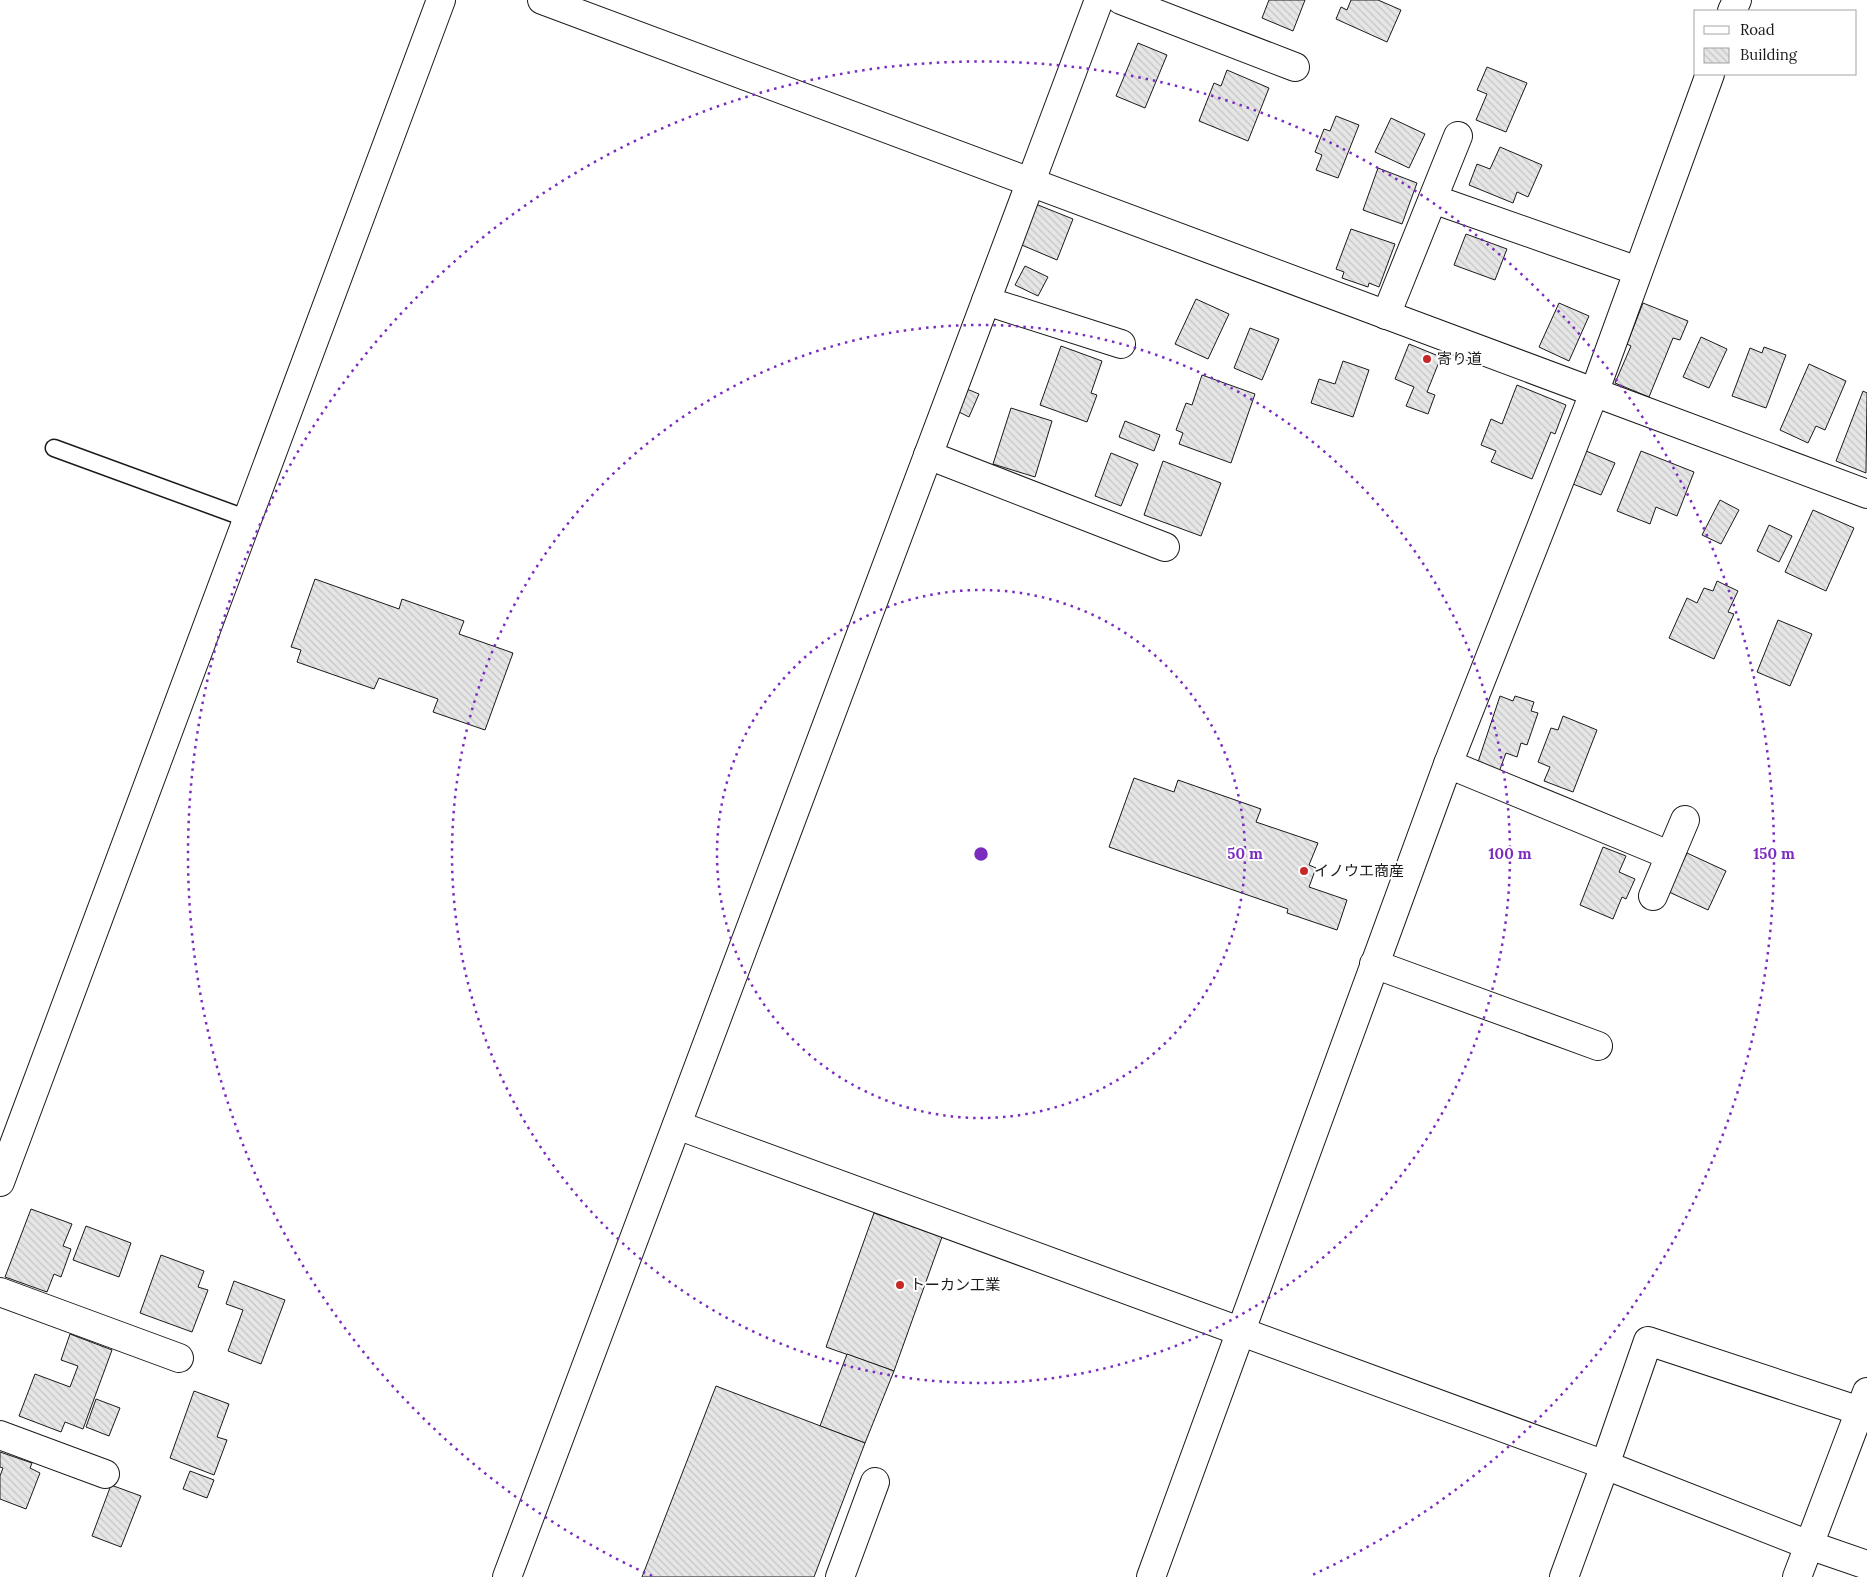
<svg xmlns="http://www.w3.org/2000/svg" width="1867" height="1577" viewBox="0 0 1867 1577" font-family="Lora,'Noto Sans JP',serif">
<defs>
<pattern id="building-back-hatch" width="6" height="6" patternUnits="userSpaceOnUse" patternTransform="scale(1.25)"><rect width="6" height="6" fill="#e6e6e6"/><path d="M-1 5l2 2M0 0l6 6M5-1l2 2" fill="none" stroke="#c5c5c5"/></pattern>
</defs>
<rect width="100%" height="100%" fill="#fff"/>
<!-- building -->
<g fill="url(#building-back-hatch)" stroke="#1a1a1a">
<path d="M1269,0H1305L1293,31L1262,18Z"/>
<path d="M1351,0H1378L1401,10L1387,42L1336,19L1341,7L1347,10Z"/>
<path d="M1138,43L1167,55L1145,108L1116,96Z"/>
<path d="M1487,67L1527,83L1506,132L1476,120L1487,94L1477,90Z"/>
<path d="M1227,70L1269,88L1248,141L1199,121L1214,83L1221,86Z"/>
<path d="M1336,116L1359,125L1338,178L1316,170L1322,155L1315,152L1324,129L1330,131Z"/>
<path d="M1391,118L1425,134L1409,168L1375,152Z"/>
<path d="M1500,147L1542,165L1528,197L1517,192L1513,203L1469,185L1477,164L1490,169Z"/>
<path d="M1378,168L1417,183L1402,224L1363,210Z"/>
<path d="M1033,203L1073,219L1057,260L1017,243Z"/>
<path d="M1351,229L1395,244L1379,287L1369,283L1368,287L1342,278L1344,272L1336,269Z"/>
<path d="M1466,234L1507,249L1495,280L1454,265Z"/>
<path d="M1025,266L1048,277L1038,296L1015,285Z"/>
<path d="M1196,299L1229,314L1208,359L1175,344Z"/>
<path d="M1559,303L1589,316L1569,361L1539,347Z"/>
<path d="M1643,303L1688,321L1680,340L1673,338L1649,397L1615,383L1631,346L1627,344Z"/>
<path d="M1250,328L1279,339L1262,380L1234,368Z"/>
<path d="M1701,337L1727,349L1709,388L1683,377Z"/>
<path d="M1409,344L1441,357L1427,392L1435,395L1428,414L1406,406L1414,387L1395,379Z"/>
<path d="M1061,346L1102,361L1091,393L1097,395L1087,422L1040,405Z"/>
<path d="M1764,347L1786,355L1766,408L1732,396L1750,348L1762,353Z"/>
<path d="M1343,361L1369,370L1353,417L1311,403L1319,379L1335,384Z"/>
<path d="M1809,364L1846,381L1825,430L1816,426L1808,443L1780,430Z"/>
<path d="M1202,375L1255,394L1231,463L1179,444L1183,433L1176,430L1186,403L1192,405Z"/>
<path d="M1517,385L1566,405L1555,434L1551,432L1532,479L1491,462L1496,451L1481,445L1491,419L1502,424Z"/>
<path d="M962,387L979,394L969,417L953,409Z"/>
<path d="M1863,391L1867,393L1866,473L1836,461Z"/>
<path d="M1011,408L1052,421L1035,477L993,464Z"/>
<path d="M1125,421L1160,435L1154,451L1119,437Z"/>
<path d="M1586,451L1615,463L1601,495L1573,484Z"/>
<path d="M1641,451L1694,472L1677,516L1656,507L1650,524L1617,511Z"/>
<path d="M1111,453L1138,464L1121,506L1095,496Z"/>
<path d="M1163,461L1221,483L1201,536L1144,515Z"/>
<path d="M1720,500L1739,510L1721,544L1702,535Z"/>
<path d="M1813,510L1854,528L1826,591L1785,572Z"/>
<path d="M1769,525L1792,536L1779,562L1757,551Z"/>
<path d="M315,579L399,609L402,599L464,621L459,634L513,653L485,730L433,712L438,699L379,678L374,689L297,662L301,650L291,647Z"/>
<path d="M1717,581L1738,591L1728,612L1734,614L1714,659L1669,638L1687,598L1697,603L1704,588L1713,591Z"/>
<path d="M1778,620L1812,634L1790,686L1757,672Z"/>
<path d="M1500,696L1513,701L1515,696L1534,702L1531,711L1538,713L1527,745L1521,743L1517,757L1506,753L1499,772L1477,765Z"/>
<path d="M1563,716L1597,730L1573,792L1544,781L1550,767L1538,762L1551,728L1558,730Z"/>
<path d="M1134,778L1174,792L1178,780L1261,809L1256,822L1318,843L1309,865L1316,868L1309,887L1347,900L1337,930L1287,913L1288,909L1109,847Z"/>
<path d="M1603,847L1626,856L1619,872L1635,879L1626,899L1622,897L1613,919L1580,905Z"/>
<path d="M1687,853L1726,871L1708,910L1669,892Z"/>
<path d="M31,1209L72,1224L63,1246L71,1249L61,1277L54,1274L47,1292L5,1277Z"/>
<path d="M874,1213L942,1237L894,1371L826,1347Z"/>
<path d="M86,1226L131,1243L119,1277L73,1260Z"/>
<path d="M161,1255L204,1271L198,1287L208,1290L192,1332L140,1313Z"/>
<path d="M234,1281L285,1300L261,1364L228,1351L243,1310L226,1304Z"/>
<path d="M70,1334L112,1350L83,1429L65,1422L61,1432L19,1416L35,1374L70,1387L78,1366L61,1360Z"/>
<path d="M847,1354L894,1371L865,1443L820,1426Z"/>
<path d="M716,1386L865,1443L814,1577H642Z"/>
<path d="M194,1391L229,1404L217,1437L227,1440L214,1475L170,1458Z"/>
<path d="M96,1399L120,1408L109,1436L86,1427Z"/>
<path d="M0,1452L32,1463L30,1468L40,1473L26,1509L0,1499V1476L3,1468L0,1467Z"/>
<path d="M190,1471L214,1480L207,1498L183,1489Z"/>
<path d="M111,1485L141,1496L121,1547L92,1536Z"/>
</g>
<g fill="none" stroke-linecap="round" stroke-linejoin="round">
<defs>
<path id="lane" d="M54,448L248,519"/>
<g id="street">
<path d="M542,0L1867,494"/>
<path d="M1121,0L1295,67"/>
<path d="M1732,11L1737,0"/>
<path d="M1433,199L1638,271"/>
<path d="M986,301L1121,344"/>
<path d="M1386,315L1458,136"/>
<path d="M928,455L1165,547"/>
<path d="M1448,764L1669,855"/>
<path d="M1653,896L1685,820"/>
<path d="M1374,964L1598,1046"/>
<path d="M677,1125L1605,1465L1809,1545L1867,1565"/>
<path d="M0,1182L441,0"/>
<path d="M0,1292L179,1358"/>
<path d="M0,1435L105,1474"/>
<path d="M507,1577L1099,0"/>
<path d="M840,1577L875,1482"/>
<path d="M1151,1577L1448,764L1594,393L1710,74"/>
<path d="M1564,1577L1605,1465L1648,1341L1860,1411"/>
<path d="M1797,1577L1867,1392"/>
</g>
</defs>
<!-- lane casing -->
<use href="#lane" stroke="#1a1a1a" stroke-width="19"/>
<!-- street casing -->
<use href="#street" stroke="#1a1a1a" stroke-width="30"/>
<!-- lane -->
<use href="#lane" stroke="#fff" stroke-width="16"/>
<!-- street -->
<use href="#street" stroke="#fff" stroke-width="28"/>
</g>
<!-- distance rings -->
<g fill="none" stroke="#7b2cbf" stroke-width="2.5" stroke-dasharray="2.5 5">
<circle cx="981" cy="854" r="264"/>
<circle cx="981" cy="854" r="529"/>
<path d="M652 1576A793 793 0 1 1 1310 1576"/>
</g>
<!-- markers -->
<g fill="#c62828" stroke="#fff" stroke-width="2">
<circle cx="1427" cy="359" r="5"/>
<circle cx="1304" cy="871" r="5"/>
<circle cx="900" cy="1285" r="5"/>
</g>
<g text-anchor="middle" stroke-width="4" stroke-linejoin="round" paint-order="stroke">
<!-- poi labels -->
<g font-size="15" fill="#1a1a1a" stroke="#fff" text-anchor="start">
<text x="1437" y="364">寄り道</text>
<text x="1314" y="876">イノウエ商産</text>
<text x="910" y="1290">トーカン工業</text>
</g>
</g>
<circle cx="981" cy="854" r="8" fill="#7b2cbf" stroke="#fff" stroke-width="2.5"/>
<g font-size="15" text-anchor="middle" font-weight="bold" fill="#7b2cbf" stroke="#fff" stroke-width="4" stroke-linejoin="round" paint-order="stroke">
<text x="1245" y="859">50 m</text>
<text x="1510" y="859">100 m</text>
<text x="1774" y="859">150 m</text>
</g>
<!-- legend -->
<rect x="1694" y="10" width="162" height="65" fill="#ffffff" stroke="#a3a3a3"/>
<rect x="1704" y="26" width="25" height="8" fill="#ffffff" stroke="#a3a3a3"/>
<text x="1740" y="35" font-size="15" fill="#1a1a1a">Road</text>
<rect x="1704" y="48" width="25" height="15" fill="url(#building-back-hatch)" stroke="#a3a3a3"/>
<text x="1740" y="60" font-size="15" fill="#1a1a1a">Building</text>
</svg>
